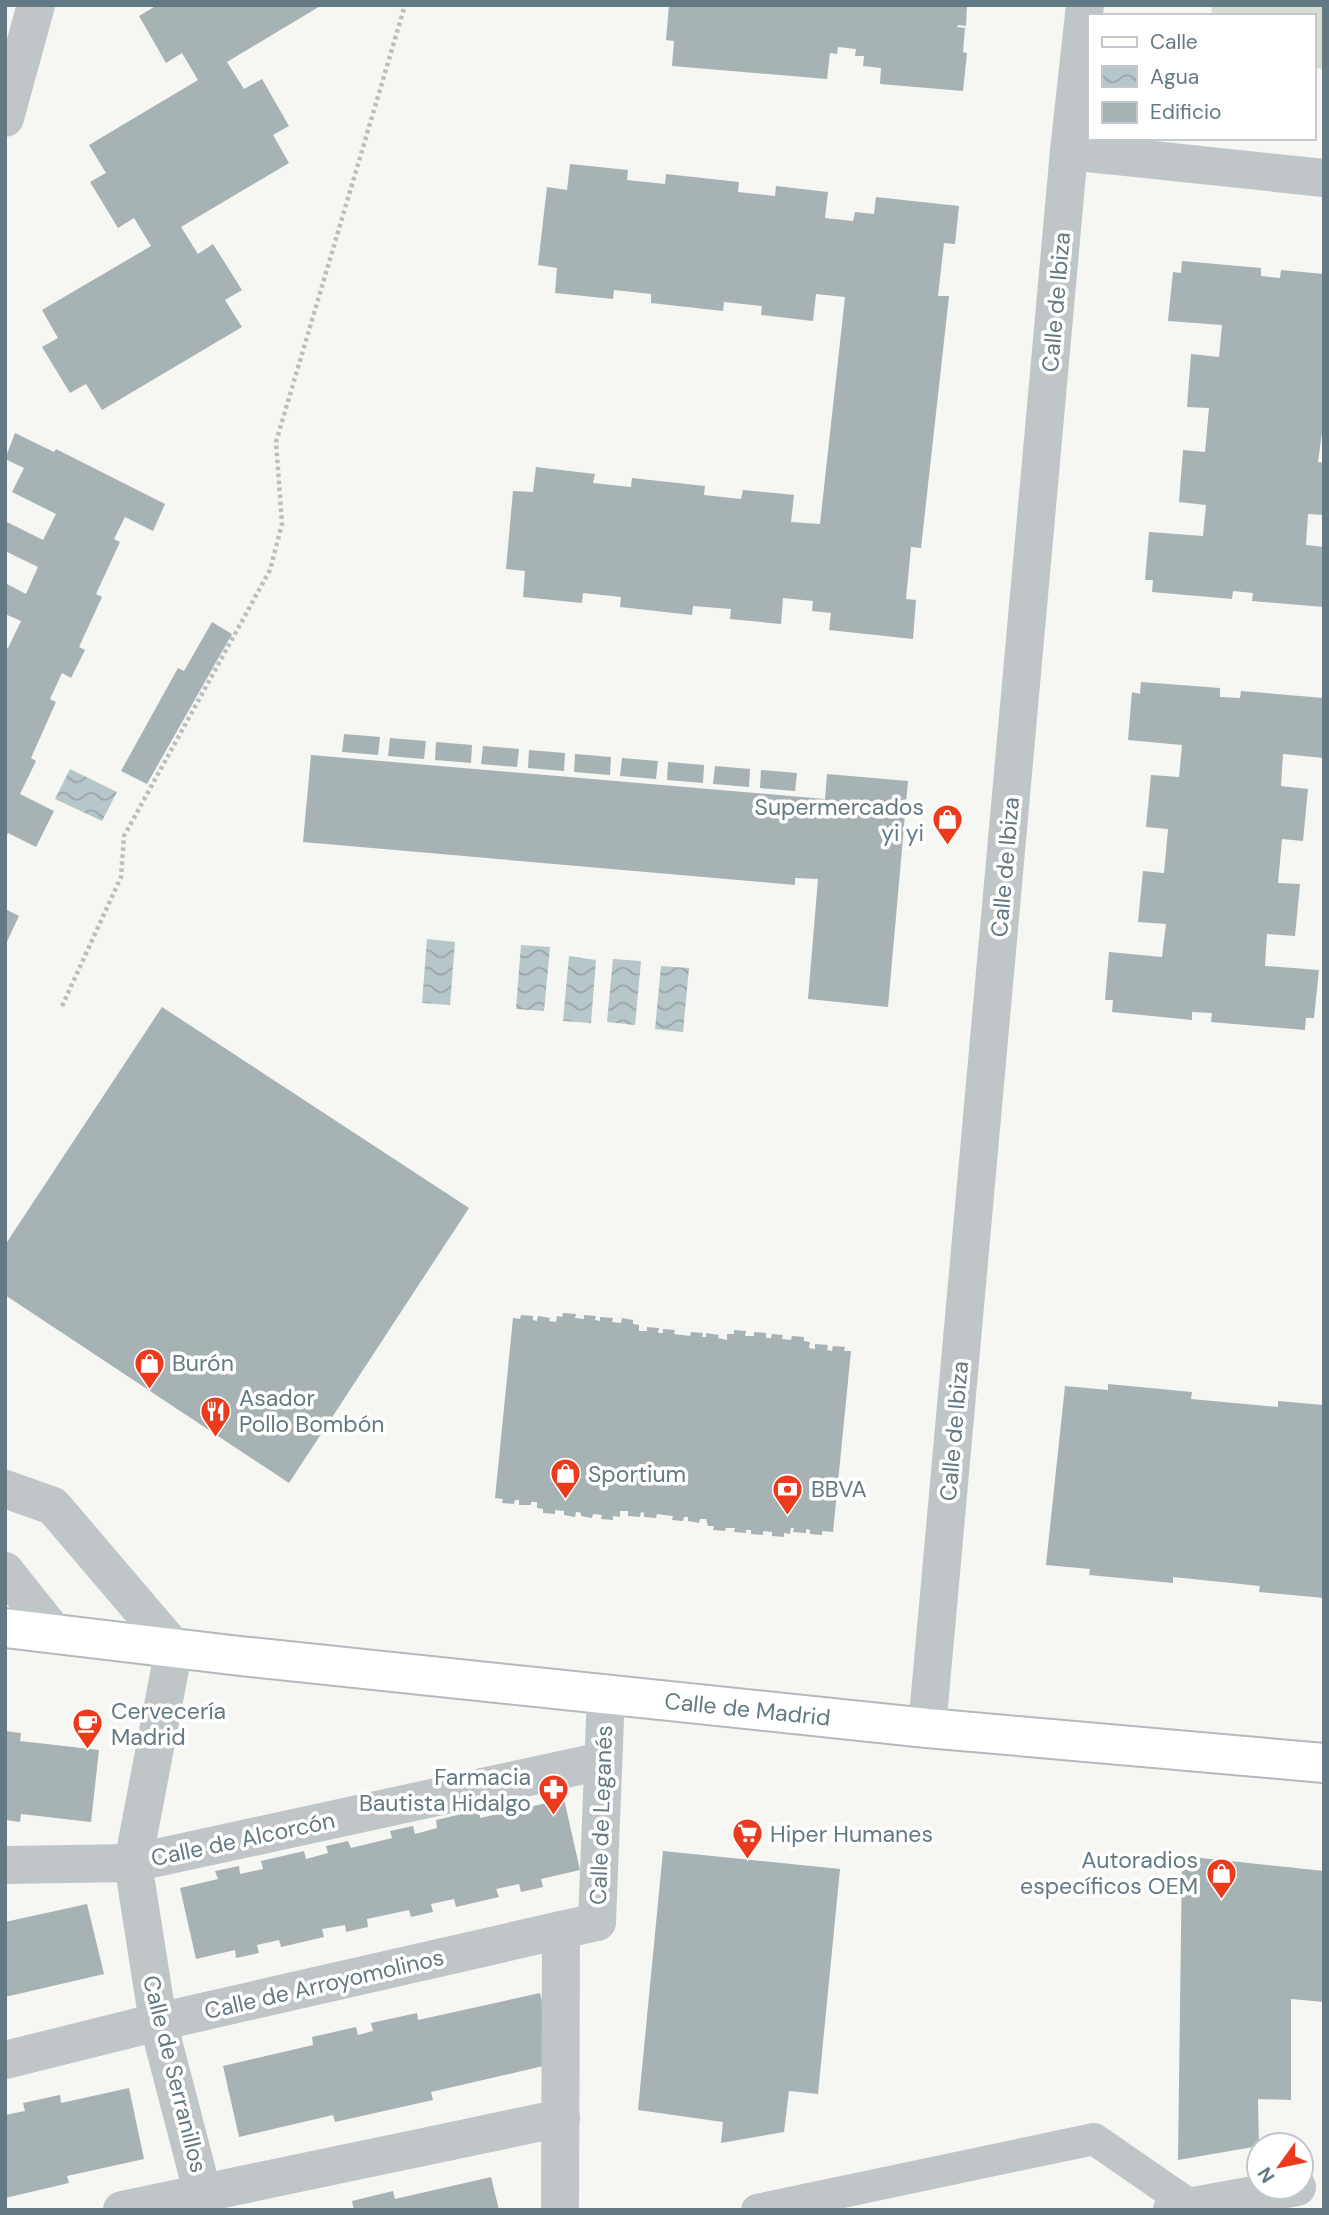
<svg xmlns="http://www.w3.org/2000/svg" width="1329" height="2215" viewBox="0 0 1329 2215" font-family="'DM Sans',sans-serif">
<defs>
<pattern id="water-waves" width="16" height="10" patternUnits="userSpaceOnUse" patternTransform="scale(1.75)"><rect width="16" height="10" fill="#b7c6c9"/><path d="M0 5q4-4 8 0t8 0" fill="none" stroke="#98a6a9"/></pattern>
</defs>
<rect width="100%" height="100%" fill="#f6f6f2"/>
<!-- pitch -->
<path fill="#d7ddd3" d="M1212,5H1324V69L1313,68V16H1211Z"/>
<!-- water -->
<g fill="url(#water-waves)">
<path d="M70,769L117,792L102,821L55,799Z"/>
<path d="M427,939L455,942L450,1005L422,1003Z"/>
<path d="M521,945L550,947L544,1011L516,1009Z"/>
<path d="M569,956L596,960L591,1023L563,1021Z"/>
<path d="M613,959L641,961L635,1025L607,1022Z"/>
<path d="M661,966L689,968L683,1032L655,1029Z"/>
</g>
<!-- building -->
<g fill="#a7b2b5">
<path d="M153,5H322L227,62L244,89L262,79L289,126L273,135L289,163L181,227L198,254L213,244L242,290L225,300L242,327L102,410L86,384L70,393L42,347L58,338L42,310L151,246L134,218L118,228L90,182L106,173L89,145L198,80L182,53L166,63L139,16L154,7Z"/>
<path d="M669,5H967L966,26L958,25L957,27L965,28L963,52L967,53L963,91L880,84L881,68L863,66L864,56H855L856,49L838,47L837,54L830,53L827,79L672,66L674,41L666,40Z"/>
<path d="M570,164L628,170L627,180L665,184L666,174L739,182L738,192L775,196L776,186L828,192L825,218L853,221L855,212L874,214L876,197L959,206L955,244L944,243L938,296H949L921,548L911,547L906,599L916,600L913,639L829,630L831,613L812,611L813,601L783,598L781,624L730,619L731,609L693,606L692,615L620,607L621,597L583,593L582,603L523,597L525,571L506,569L513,491L533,492L536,467L595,474L593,483L631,487L632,478L705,486L704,495L741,499L743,490L794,495L791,522L820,524L845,297L816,294L813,321L761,315L762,306L724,302L723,311L651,303V294L614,290L613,299L555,293L557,268L538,265L547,187L567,190Z"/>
<path d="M1182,261L1261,268V276L1280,278L1281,270L1324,274L1322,366H1324V418L1318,462L1324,463V515L1308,514L1306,545L1324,547V607L1252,601L1253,593L1233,591L1232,599L1152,592L1153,580H1145L1149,532L1203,536L1206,505L1179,502L1183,450L1205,452L1209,408L1187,407L1191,354L1219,357L1222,325L1168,321L1173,272L1181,273Z"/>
<path d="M15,433L54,452L56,449L165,504L153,531L125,517L114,539L120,542L96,594L102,597L79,647L85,650L71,678L62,673L50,699L56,702L31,758L36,761L20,794L54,811L36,847L8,833L5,838V646L8,648L21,621L5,614V583L26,594L38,567L5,551V521L43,540L56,514L12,492L24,468L5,459Z"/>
<path d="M212,622L232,634L147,784L121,771L178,668L184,671Z"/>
<path d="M1141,682L1220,688V697L1240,698L1241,691L1324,698V758L1283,754L1281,786L1308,789L1303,841L1282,839L1278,883L1300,884L1295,936L1267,934L1265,966L1319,970L1314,1018H1306L1305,1030L1211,1022L1212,1013L1192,1012V1020L1112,1012L1113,1000H1105L1109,952L1162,957L1164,940L1166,924L1138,922L1143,871L1164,873L1168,829L1146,827L1151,775L1179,777L1182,745L1128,740L1132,692L1140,694Z"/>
<path d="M344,734L380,737L378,755L342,752Z"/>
<path d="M390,738L426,741L424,759L388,756Z"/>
<path d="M436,742L472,745L471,763L435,760Z"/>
<path d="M483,746L519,749L517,767L481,764Z"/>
<path d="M529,750L565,753L564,771L528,768Z"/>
<path d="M575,754L611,757L610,775L574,772Z"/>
<path d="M311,755L825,799L827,774L908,781L888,1007L808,999L818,879L795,878V885L303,842Z"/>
<path d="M622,758L658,761L656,779L620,776Z"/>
<path d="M668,762L704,765L703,783L667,780Z"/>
<path d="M715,766L750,769L749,787L713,784Z"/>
<path d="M761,770L797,773L795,791L760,788Z"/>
<path d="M5,909L19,916L5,946Z"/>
<path d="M162,1007L469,1208L289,1483L5,1295V1245Z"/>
<path d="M563,1313L576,1314L575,1318L584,1319V1315L596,1316L595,1320L600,1321V1317L613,1318L612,1322L621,1323L622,1318L633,1320V1324L639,1325V1331H647V1327L659,1328L658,1333H663V1329L675,1330L674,1334L690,1336L691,1332L703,1333L702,1337H706V1333L719,1335L718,1338L727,1340V1334H734V1330L746,1331L745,1336H754V1332L766,1333V1338H771L772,1334L783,1335L782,1339L791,1340L792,1336L804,1337V1341L810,1342L809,1348L815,1349V1344L828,1345L827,1350L832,1351L833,1346L845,1347L844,1351H851L833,1532L822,1531V1535L810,1534V1530L806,1529V1533L793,1532L794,1528H791L790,1534L784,1533V1537L772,1536V1532L763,1531V1535L751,1534V1530H746V1533L734,1532L735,1528H726L725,1531L713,1530L714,1526H708L706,1519H700L699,1523L688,1521V1517H684L683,1521L672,1520L673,1516L664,1515L657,1514L656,1518L644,1517V1513L641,1512L640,1517L628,1516V1511H620V1517L613,1516V1520L601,1519L602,1515L593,1514L592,1518L581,1516V1513L578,1512H576L575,1517L564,1515V1511L555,1510V1514L543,1513V1509L537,1508V1502H531V1505H519V1500H515L514,1504L502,1503L503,1499L495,1498L513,1318L520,1319L521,1315L533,1316V1320L537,1321L538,1316L550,1318L549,1321L556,1322L557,1316L562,1317Z"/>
<path d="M1108,1384L1192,1392L1191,1399L1278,1407V1401L1324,1405V1598L1259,1592L1260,1586L1173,1577V1583L1089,1575L1090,1569L1046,1565L1065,1386L1108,1390Z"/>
<path d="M5,1731L21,1733L20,1741L99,1750L91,1822L21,1814L20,1822L5,1820Z"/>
<path d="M564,1799L580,1870L541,1879L543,1887L521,1892L519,1884L496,1889L499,1897L456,1907L454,1899L431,1904L433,1912L411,1917L409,1910L367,1919L368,1927L346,1932L345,1925L322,1929L324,1937L281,1947L279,1940L257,1945L259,1953L236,1958L235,1950L196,1959L180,1888L218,1879L215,1871L239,1866L240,1874L263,1869L261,1861L304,1851L306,1859L328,1853L326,1846L348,1841L351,1848L392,1838L390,1831L413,1826L415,1834L437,1828L436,1820L479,1810L480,1818L503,1813L501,1805L523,1800L525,1808Z"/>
<path d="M663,1851L840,1869L818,2094L789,2091L784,2132L721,2143L723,2122L638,2110Z"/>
<path d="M1182,1856L1324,1871V2002L1291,1999V2100L1258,2099L1259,2146L1178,2160Z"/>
<path d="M87,1904L104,1974L5,1997V1922Z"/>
<path d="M540,1993L556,2063L431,2092L433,2100L335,2122L333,2115L239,2137L223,2066L313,2045L312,2037L356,2027L358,2035L373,2031L371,2023L417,2013L418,2020Z"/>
<path d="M129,2088L144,2159L67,2176L69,2183L5,2198V2115L25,2111L23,2103L60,2095L61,2103Z"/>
<path d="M491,2177L499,2210H354L352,2201L393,2191L395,2199Z"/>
</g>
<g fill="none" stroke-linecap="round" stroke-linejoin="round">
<defs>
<g id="primary">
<path id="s1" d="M5,1628L240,1656L927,1728L1324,1763"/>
</g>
</defs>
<!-- primary casing -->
<use href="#primary" stroke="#b4b9bc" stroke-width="42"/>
<!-- path -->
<path stroke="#babec0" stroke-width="4.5" stroke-dasharray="3.5 3.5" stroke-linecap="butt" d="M62,1006L121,877L124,836L270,570L282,524L276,442L405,5"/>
<!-- service -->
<path stroke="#c0c6c8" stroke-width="32" d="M757,2210L1094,2139L1191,2206"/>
<!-- pedestrian -->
<g stroke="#c0c6c8" stroke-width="38">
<path d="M133,1863L602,1761"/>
<path d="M597,1922L606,1694"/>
<path d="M122,2210L452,2141"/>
</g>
<!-- minor -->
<g stroke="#c0c6c8" stroke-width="38">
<path d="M5,118L36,5"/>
<path d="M5,1489L53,1506L174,1648L133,1863L158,2022L207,2210"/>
<path d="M5,1571L55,1634"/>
<path d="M5,1865L133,1863"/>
<path d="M5,2060L158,2022L561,1930"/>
<path d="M452,2141L561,2118"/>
<path d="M560,2210L561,1930L597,1922"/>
<path d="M1172,2210L1297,2187"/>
</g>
<!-- tertiary -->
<g stroke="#c0c6c8" stroke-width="38">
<path d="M1069,151L1324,178"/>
<path d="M927,1728L1069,151L1085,5"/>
</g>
<!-- primary -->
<use href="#primary" stroke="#fff" stroke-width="38"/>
</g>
<!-- icons -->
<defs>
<symbol id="shop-pin" viewBox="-11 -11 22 30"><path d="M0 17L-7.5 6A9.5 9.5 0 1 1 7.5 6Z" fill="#eb3a1c" stroke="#fff"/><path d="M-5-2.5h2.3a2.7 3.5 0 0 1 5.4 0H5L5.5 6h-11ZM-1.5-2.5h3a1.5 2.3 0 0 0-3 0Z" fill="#fff"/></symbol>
<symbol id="restaurant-pin" viewBox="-11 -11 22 30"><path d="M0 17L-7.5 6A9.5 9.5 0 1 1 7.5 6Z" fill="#eb3a1c" stroke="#fff"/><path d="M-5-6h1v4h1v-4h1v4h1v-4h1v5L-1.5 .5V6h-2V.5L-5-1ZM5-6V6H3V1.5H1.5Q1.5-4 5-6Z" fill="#fff"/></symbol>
<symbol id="bank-pin" viewBox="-11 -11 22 30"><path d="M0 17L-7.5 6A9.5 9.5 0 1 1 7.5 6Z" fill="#eb3a1c" stroke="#fff"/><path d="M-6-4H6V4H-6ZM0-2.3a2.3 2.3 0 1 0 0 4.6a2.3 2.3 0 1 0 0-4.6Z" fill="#fff"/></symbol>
<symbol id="cafe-pin" viewBox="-11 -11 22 30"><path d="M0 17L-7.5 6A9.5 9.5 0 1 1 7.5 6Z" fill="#eb3a1c" stroke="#fff"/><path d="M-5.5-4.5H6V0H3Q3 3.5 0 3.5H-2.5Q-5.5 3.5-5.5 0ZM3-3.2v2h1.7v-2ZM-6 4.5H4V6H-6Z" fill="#fff"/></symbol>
<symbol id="pharmacy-pin" viewBox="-11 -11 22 30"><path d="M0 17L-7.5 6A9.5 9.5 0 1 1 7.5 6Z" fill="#eb3a1c" stroke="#fff"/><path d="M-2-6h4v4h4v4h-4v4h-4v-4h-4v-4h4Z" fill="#fff"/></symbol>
<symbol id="supermarket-pin" viewBox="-11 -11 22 30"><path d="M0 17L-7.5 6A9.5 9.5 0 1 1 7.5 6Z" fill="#eb3a1c" stroke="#fff"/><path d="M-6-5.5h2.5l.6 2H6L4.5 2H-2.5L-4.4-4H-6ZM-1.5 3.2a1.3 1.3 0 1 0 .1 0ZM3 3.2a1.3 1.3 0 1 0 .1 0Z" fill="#fff"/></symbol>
</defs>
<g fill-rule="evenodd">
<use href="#shop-pin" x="930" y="802" width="35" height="47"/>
<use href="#shop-pin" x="132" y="1346" width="35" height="47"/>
<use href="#restaurant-pin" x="198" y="1394" width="35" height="47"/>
<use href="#shop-pin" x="548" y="1456" width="35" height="47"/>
<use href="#bank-pin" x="770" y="1472" width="35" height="47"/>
<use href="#cafe-pin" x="70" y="1706" width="35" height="47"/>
<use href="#pharmacy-pin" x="536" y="1772" width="35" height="47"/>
<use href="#supermarket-pin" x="730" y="1816" width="35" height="47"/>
<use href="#shop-pin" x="1204" y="1856" width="35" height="47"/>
</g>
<g text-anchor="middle" stroke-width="7" stroke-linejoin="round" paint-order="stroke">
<!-- street labels -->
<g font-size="23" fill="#637984" stroke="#fff">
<text transform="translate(1056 302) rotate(-85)" y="8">Calle de Ibiza</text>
<text transform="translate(1005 867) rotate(-85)" y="8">Calle de Ibiza</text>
<text transform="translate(954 1431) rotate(-85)" y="8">Calle de Ibiza</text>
<text dy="8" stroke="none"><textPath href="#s1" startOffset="747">Calle de Madrid</textPath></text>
<text transform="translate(601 1815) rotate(-88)" y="8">Calle de Leganés</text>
<text transform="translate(243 1839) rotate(-12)" y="8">Calle de Alcorcón</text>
<text transform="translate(324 1984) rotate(-13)" y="8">Calle de Arroyomolinos</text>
<text transform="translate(175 2074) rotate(76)" y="8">Calle de Serranillos</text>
</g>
<!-- poi labels -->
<g font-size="23" fill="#637984" stroke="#fff" text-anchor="start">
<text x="924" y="815" text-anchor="end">Supermercados<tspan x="924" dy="26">yi yi</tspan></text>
<text x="172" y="1371">Burón</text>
<text x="239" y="1406">Asador<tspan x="239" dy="26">Pollo Bombón</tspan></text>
<text x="588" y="1482">Sportium</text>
<text x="811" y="1497">BBVA</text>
<text x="111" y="1719">Cervecería<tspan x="111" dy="26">Madrid</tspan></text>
<text x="531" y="1785" text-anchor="end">Farmacia<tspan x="531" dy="26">Bautista Hidalgo</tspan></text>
<text x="770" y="1842">Hiper Humanes</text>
<text x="1198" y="1868" text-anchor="end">Autoradios<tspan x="1198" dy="26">específicos OEM</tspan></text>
</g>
</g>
<!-- border -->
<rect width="1329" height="2215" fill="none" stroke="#637984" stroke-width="14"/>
<!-- legend -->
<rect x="1088" y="14" width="228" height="126" fill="#ffffff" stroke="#c1c9ce" stroke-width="2"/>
<rect x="1102" y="37" width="35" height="10" fill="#ffffff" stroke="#c1c9ce" stroke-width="2"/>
<text x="1150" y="49" font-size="21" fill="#637984">Calle</text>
<rect x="1102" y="66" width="35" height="21" fill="url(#water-waves)" stroke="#c1c9ce" stroke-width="2"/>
<text x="1150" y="84" font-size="21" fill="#637984">Agua</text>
<rect x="1102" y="102" width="35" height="21" fill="#a7b2b5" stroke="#c1c9ce" stroke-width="2"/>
<text x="1150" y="119" font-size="21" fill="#637984">Edificio</text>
<!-- north arrow -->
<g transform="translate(1280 2166) rotate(237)"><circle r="33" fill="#ffffff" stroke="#c1c9ce" stroke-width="2"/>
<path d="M0-5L12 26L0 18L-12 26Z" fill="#eb3a1c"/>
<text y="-10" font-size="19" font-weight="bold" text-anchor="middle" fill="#637984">N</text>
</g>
</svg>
